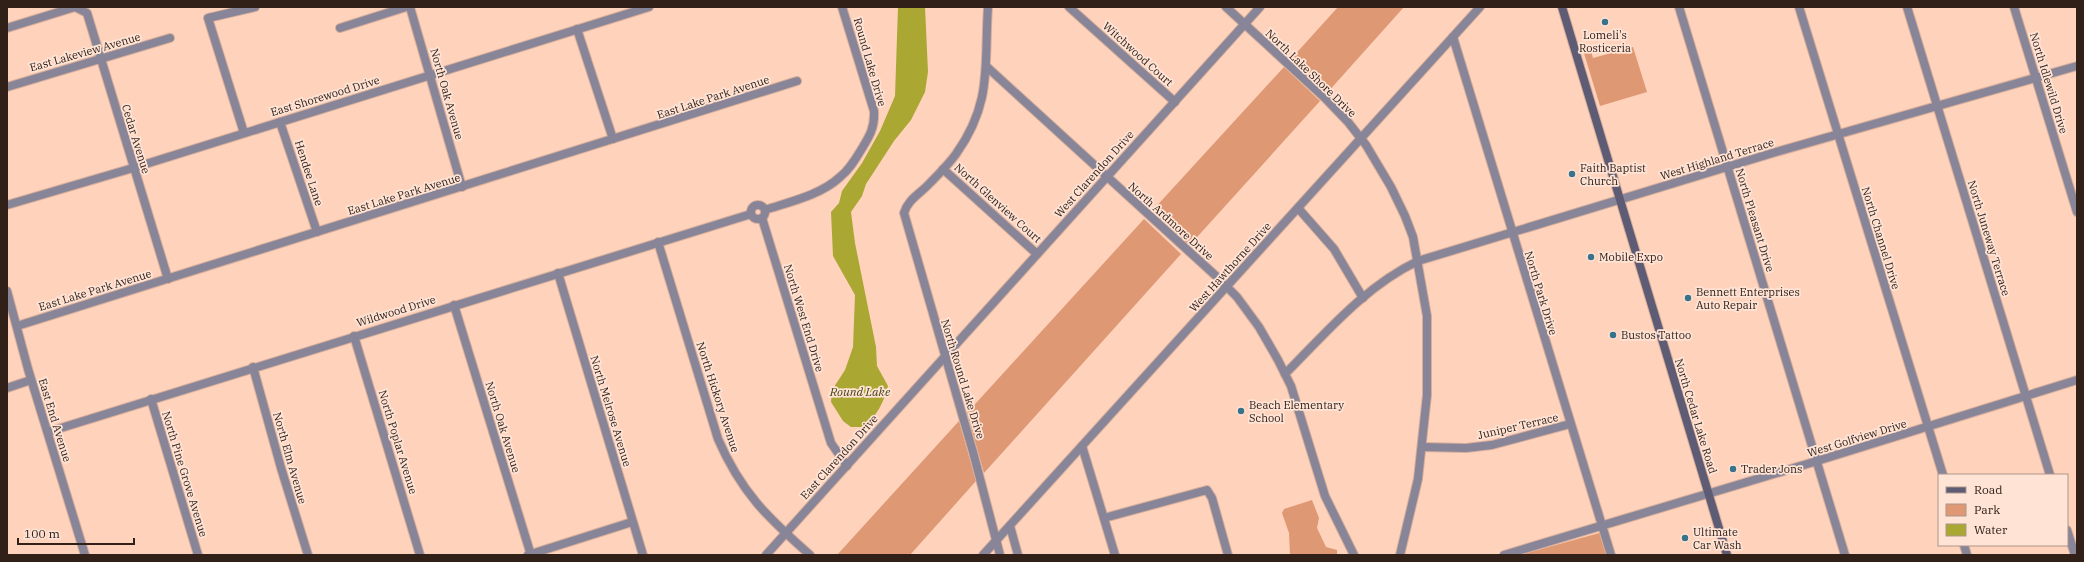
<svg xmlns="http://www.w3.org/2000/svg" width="2084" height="562" viewBox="0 0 2084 562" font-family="'IBM Plex Serif',serif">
<rect width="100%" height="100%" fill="#ffd2bc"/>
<!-- green -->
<g fill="#de9873">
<path d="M1338,7H1404L1327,93L1291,59Z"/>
<path d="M1633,47L1647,92L1600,106L1583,50L1590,48L1593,58Z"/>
<path d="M1284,67L1320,101L1189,246L1152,211Z"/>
<path d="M1144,219L1181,254L984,473L967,413Z"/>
<path d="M959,421L976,481L910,555H837Z"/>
<path d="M1312,500L1319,518L1317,528L1326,547L1337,550V555H1290L1289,533L1282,513L1284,509Z"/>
<path d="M1603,532L1611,555H1519Z"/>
</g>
<!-- water -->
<path fill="#aaa833" d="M898,7H925L928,72L925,92L911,120L894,141L866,184L862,196L851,212L855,243L876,347L877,366L888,386C884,402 877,416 863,427H851L843,421L831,402L832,390L845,370L853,347L855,295L833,256L831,212L839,203L842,191L862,163L880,131L895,96Z"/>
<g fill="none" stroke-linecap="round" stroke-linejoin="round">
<defs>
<g id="street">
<path d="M75,7L87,13L168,279"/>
<path d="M410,7L462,187"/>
<path d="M988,7C984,65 993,102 956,154C948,165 937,176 927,186C918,195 908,200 904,213L973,452L1000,555"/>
<path d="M1069,7L1175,102"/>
<path d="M1226,7L1325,98L1348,122L1366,145L1391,187L1405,216L1413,237L1427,316V395L1418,479L1400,555"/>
<path d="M1679,7L1845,555"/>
<path d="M1799,7L1943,475"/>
<path d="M1907,7L2050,475"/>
<path d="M2014,7L2077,212"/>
<path d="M7,28L75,7"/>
<path d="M340,28L406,7"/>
<path d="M577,29L613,139"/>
<path d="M1453,37L1611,555"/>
<path d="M987,67L1216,276L1237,297L1259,327L1278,360L1291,386L1325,496L1354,555"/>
<path d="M7,87L170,38"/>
<path d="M280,122L317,232"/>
<path d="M244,133L208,18L255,7"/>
<path d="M943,169L1037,254"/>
<circle cx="758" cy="212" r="7"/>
<path d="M7,205L133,168L649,7"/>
<path d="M1298,208L1334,249L1363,298"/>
<path d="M765,210C789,202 821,195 840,177C849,170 855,160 861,150C869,137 875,128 874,111L842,7"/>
<path d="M762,218L831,443L847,466"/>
<path d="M658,242L718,439C741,492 767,517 810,555"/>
<path d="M558,273L643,555"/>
<path d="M7,291L28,369L85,555"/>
<path d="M454,305L531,555"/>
<path d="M17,326L797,81"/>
<path d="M354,336L420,555"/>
<path d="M253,367L281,468L308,555"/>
<path d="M1285,374C1325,334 1365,286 1418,261L1776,152L2077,66"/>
<path d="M7,388L31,380"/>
<path d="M151,399L198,555"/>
<path d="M48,432L751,214"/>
<path d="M1082,446L1115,555"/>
<path d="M1422,447L1466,448L1492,445L1570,424"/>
<path d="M1104,518L1207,490L1212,498L1228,555"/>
<path d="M1010,526L1018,555"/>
<path d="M2067,530L2075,555"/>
<path d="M1964,545L1967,555"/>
<path d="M528,555L632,522"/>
<path d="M766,555L1260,7"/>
<path d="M983,555L1480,7"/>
<path d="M1504,555L1817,461L2077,380"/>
</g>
<path id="secondary" d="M1562,7L1727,555"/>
</defs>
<!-- street casing -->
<use href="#street" stroke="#d6ae9b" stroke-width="10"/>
<!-- secondary casing -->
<use href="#secondary" stroke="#d6ae9b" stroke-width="10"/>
<!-- street -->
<use href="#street" stroke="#878597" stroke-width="8"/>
<!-- secondary -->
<use href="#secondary" stroke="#5e5c75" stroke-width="8"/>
</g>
<!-- markers -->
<g fill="#38728b" stroke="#ffe4d6" stroke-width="1.5">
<circle cx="1605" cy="22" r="4"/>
<circle cx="1572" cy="174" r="4"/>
<circle cx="1591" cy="257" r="4"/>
<circle cx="1688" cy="298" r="4"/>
<circle cx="1613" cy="335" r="4"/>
<circle cx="1241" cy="411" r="4"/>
<circle cx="1733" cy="469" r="4"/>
<circle cx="1685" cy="538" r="4"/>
</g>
<g text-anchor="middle" stroke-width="3.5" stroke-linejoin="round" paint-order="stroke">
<!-- poi labels -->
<g font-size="11" fill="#302018" stroke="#ffe4d6" text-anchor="start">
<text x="1605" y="39" text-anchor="middle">Lomeli's<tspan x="1605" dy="13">Rosticeria</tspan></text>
<text x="1580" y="172">Faith Baptist<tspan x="1580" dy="13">Church</tspan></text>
<text x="1599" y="261">Mobile Expo</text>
<text x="1696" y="296">Bennett Enterprises<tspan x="1696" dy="13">Auto Repair</tspan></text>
<text x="1621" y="339">Bustos Tattoo</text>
<text x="1249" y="409">Beach Elementary<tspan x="1249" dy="13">School</tspan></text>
<text x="1741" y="473">Trader Jons</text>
<text x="1693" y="536">Ultimate<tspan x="1693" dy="13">Car Wash</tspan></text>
</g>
<!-- street labels -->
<g font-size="11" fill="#302018" stroke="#ffe4d6">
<text transform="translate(85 52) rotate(-16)" y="4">East Lakeview Avenue</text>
<text transform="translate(1138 54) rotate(42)" y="4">Witchwood Court</text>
<text transform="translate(870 62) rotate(74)" y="4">Round Lake Drive</text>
<text transform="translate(1311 73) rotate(44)" y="4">North Lake Shore Drive</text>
<text transform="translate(2049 83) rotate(73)" y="4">North Idlewild Drive</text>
<text transform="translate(447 94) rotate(74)" y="4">North Oak Avenue</text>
<text transform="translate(325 96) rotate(-17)" y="4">East Shorewood Drive</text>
<text transform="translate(713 97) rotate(-18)" y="4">East Lake Park Avenue</text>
<text transform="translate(136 139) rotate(73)" y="4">Cedar Avenue</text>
<text transform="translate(1717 159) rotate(-17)" y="4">West Highland Terrace</text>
<text transform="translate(309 173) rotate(72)" y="4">Hendee Lane</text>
<text transform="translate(1094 174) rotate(-48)" y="4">West Clarendon Drive</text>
<text transform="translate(404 194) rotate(-17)" y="4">East Lake Park Avenue</text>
<text transform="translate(998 203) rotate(42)" y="4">North Glenview Court</text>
<text transform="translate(1755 220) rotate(73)" y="4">North Pleasant Drive</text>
<text transform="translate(1171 221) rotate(42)" y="4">North Ardmore Drive</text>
<text transform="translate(1881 238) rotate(73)" y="4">North Channel Drive</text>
<text transform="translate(1989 238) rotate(73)" y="4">North Juneway Terrace</text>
<text transform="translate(1230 267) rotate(-48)" y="4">West Hawthorne Drive</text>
<text transform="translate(95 290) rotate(-17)" y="4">East Lake Park Avenue</text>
<text transform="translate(1541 293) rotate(73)" y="4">North Park Drive</text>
<text transform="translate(396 311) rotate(-17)" y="4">Wildwood Drive</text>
<text transform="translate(804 318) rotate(73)" y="4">North West End Drive</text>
<text transform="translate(963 379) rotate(73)" y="4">North Round Lake Drive</text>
<text transform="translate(718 397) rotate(72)" y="4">North Hickory Avenue</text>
<text transform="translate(611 411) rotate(73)" y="4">North Melrose Avenue</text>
<text transform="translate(1696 416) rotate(73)" y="4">North Cedar Lake Road</text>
<text transform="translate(55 420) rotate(73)" y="4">East End Avenue</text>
<text transform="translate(1518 426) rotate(-13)" y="4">Juniper Terrace</text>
<text transform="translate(503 427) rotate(73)" y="4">North Oak Avenue</text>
<text transform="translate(1857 438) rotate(-17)" y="4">West Golfview Drive</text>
<text transform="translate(398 442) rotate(73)" y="4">North Poplar Avenue</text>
<text transform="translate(839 457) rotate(-48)" y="4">East Clarendon Drive</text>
<text transform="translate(290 458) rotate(74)" y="4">North Elm Avenue</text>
<text transform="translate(185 474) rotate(73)" y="4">North Pine Grove Avenue</text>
</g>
<!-- water labels -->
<g font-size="12" font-style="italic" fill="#454516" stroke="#ffe4d6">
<text x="860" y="396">Round Lake</text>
</g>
</g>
<!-- border -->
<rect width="2084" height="562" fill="none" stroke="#302018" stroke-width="16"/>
<!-- legend -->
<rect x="1938" y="474" width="130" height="72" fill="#ffe4d6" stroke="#ac968a"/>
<rect x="1946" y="487" width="20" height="6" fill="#5e5c75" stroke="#ac968a"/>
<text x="1974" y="494" font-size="12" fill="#302018">Road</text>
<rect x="1946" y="504" width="20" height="12" fill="#de9873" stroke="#ac968a"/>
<text x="1974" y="514" font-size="12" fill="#302018">Park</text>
<rect x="1946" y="524" width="20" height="12" fill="#aaa833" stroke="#ac968a"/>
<text x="1974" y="534" font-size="12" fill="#302018">Water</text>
<!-- scale -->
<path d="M18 538v6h116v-6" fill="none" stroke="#302018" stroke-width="2"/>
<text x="24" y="538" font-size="12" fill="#302018" stroke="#ffe4d6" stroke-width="3" paint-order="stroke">100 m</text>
</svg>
